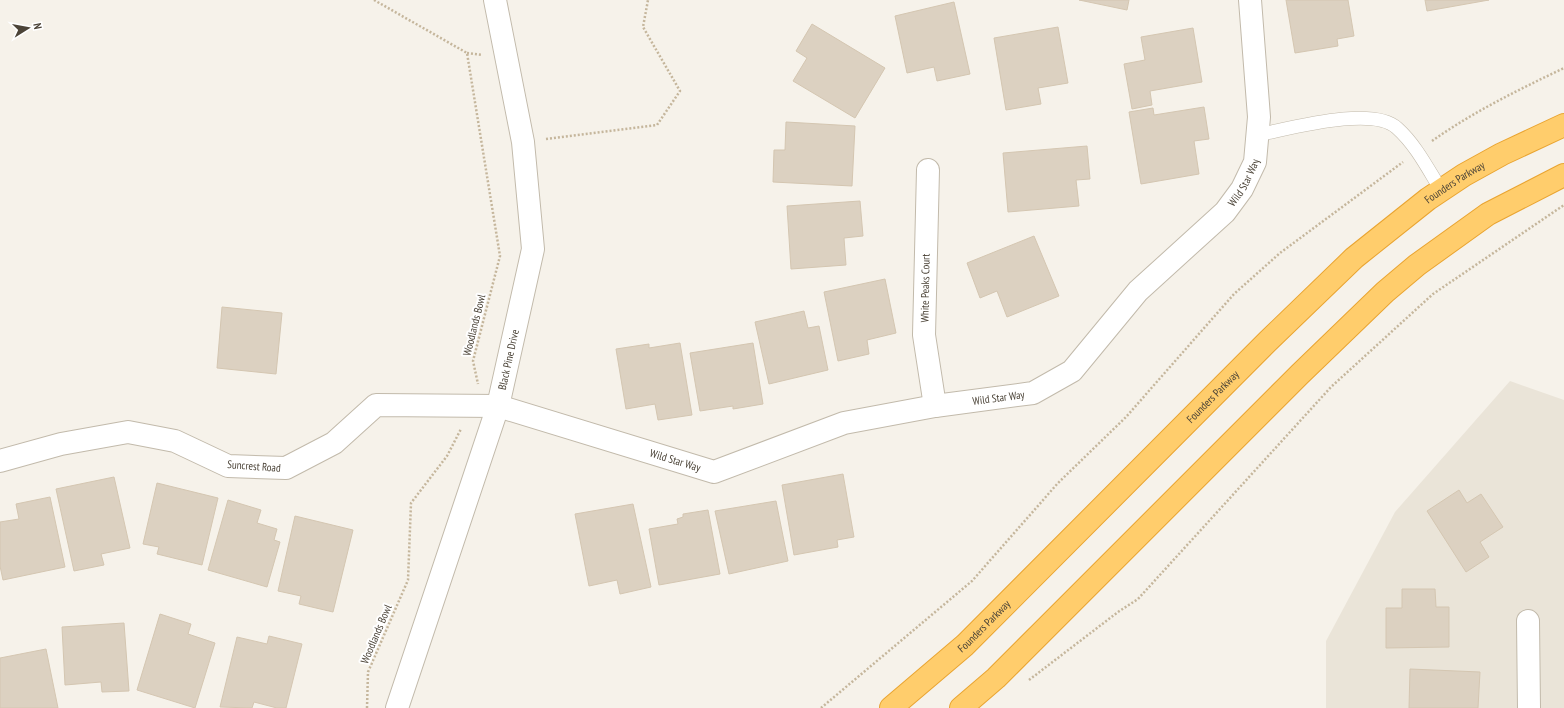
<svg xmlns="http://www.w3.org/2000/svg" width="1564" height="708" viewBox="0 0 1564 708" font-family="'PT Sans Narrow',sans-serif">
<rect width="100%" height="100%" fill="#f6f2ea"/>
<!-- residential -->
<path fill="#eae4d8" d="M1510,381L1564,400V708H1326V641L1395,512Z"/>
<!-- building -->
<g fill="#dcd1c1" stroke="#d4c6b1">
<path d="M1079,0H1129L1127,10Z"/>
<path d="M1286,0H1348L1354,36L1337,39L1338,46L1295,53Z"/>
<path d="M1425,0H1489L1427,11Z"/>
<path d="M954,2L970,74L937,81L934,67L907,73L895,16Z"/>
<path d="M812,24L885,68L855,118L793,81L807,58L796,51Z"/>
<path d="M1058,27L1068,83L1038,88L1041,104L1006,110L994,38Z"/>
<path d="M1193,28L1202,82L1150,91L1152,105L1132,109L1124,64L1145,60L1141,37Z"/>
<path d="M1204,107L1209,139L1194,141L1199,174L1141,184L1129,112L1153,108L1154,115Z"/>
<path d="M786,122L855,126L852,186L773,182L774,150H785Z"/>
<path d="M1087,146L1090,179L1076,180L1079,206L1008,212L1003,153Z"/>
<path d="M860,201L863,236L844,238L846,265L791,269L787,206Z"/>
<path d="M1034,236L1059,296L1007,317L997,291L980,298L967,263Z"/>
<path d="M885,279L896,333L867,340L869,354L838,361L824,292Z"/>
<path d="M222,307L282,313L276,374L217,368Z"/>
<path d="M804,311L808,328L819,326L828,370L769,384L755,322Z"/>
<path d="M680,343L692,415L658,420L655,404L626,409L616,349L649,344V348Z"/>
<path d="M753,343L763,404L733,409V406L700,411L690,353Z"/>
<path d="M843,474L854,537L837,540L838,547L794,555L782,485Z"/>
<path d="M114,477L130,548L101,554L104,565L74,571L56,489Z"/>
<path d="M157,483L218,498L202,565L157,554L159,547L143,544Z"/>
<path d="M1459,490L1467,503L1481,494L1503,527L1480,542L1489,557L1466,572L1427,511Z"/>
<path d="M50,497L65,567L3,580L0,566V522L19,519L16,504Z"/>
<path d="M228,500L261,510L257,523L277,529L274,540L280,542L267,587L208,570Z"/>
<path d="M776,501L788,561L729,574L715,511Z"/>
<path d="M633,504L651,587L620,594L617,580L589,586L575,514Z"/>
<path d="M708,510L720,574L659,585L649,529L678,524L677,519L683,517V514Z"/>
<path d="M295,516L353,530L333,612L299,604L301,596L278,591Z"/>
<path d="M1402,589H1435L1436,607H1449V647L1386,648V608H1402Z"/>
<path d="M160,614L191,624L188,634L215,643L195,708L137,690Z"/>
<path d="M124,623L129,691L102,692L101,682L65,685L62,627Z"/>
<path d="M269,636L302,644L286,708H277L254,702L252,708L220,707L237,637L267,644Z"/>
<path d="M46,649L58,708H0V658Z"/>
<path d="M1410,669L1480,672L1478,708H1409Z"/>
</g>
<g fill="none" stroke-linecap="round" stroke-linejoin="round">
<defs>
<path id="lane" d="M1257,135C1289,129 1372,105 1397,128C1416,145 1428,169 1441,190"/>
<g id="street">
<path d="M928,170L924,335L935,406"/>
<path id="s1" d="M0,461L61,444L128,432L175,441L228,466L286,468L334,443L376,405L498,406L714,472L844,423L935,406L1033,393L1072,371L1138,291L1225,212L1242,189L1255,162L1259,117L1250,0"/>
<path d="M1528,621L1529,708"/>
<path id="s2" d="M397,708L498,406L533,249L523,142L495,0"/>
</g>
<g id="highway">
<path id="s3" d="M891,708L965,645L1268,341L1354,258L1428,199L1464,175L1502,154L1564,125"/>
<path d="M961,708L996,678L1300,374L1385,292L1417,265L1488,214L1564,175"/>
</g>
</defs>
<!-- lane casing -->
<use href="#lane" stroke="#c2baab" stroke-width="14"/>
<!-- street casing -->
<use href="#street" stroke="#c2baab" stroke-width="24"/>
<!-- highway casing -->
<use href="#highway" stroke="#e9a431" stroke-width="24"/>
<!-- path -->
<g stroke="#c5b69c" stroke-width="2.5" stroke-dasharray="2 2" stroke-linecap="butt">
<path d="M374,0L467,53L500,256L473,361L478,384"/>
<path d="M467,53L482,55"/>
<path d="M546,139L657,125L680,91L643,27L648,0"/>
<path d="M1432,141C1473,112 1518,90 1564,68"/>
<path d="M1029,680L1118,612L1138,599L1331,387L1433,294L1564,205"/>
<path d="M367,708L368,672L408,580L411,503L447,456L461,429"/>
<path d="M821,708L972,581L1058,483L1126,417L1234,294L1280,253L1403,162"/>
</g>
<!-- lane -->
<use href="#lane" stroke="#fff" stroke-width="13"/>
<!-- street -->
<use href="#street" stroke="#fff" stroke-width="22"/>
<!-- highway -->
<use href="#highway" stroke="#ffcd6c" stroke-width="22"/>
</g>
<g text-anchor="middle" stroke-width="4" stroke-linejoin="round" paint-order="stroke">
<!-- street labels -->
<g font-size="11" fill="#4b4337" stroke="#fff">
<text dy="4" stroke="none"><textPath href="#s1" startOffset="1386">Wild Star Way</textPath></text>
<text dy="4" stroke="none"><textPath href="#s3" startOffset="772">Founders Parkway</textPath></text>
<text transform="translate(925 288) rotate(-89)" y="4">White Peaks Court</text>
<text transform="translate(474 325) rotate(-76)" y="4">Woodlands Bowl</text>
<text dy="4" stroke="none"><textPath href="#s2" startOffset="366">Black Pine Drive</textPath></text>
<text dy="4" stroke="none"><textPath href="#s1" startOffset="1050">Wild Star Way</textPath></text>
<text dy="4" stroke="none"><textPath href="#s3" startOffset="448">Founders Parkway</textPath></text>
<text dy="4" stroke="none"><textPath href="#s1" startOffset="714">Wild Star Way</textPath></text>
<text transform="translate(254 466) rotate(4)" y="4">Suncrest Road</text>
<text dy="4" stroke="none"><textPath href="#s3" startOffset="124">Founders Parkway</textPath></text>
<text transform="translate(376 634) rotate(-67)" y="4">Woodlands Bowl</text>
</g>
</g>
<!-- north arrow -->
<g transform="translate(28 28) rotate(79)" stroke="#ffffff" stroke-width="3" paint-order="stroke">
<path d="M0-3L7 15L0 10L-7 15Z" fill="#4b4337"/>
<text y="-6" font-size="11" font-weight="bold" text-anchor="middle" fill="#4b4337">N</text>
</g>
</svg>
